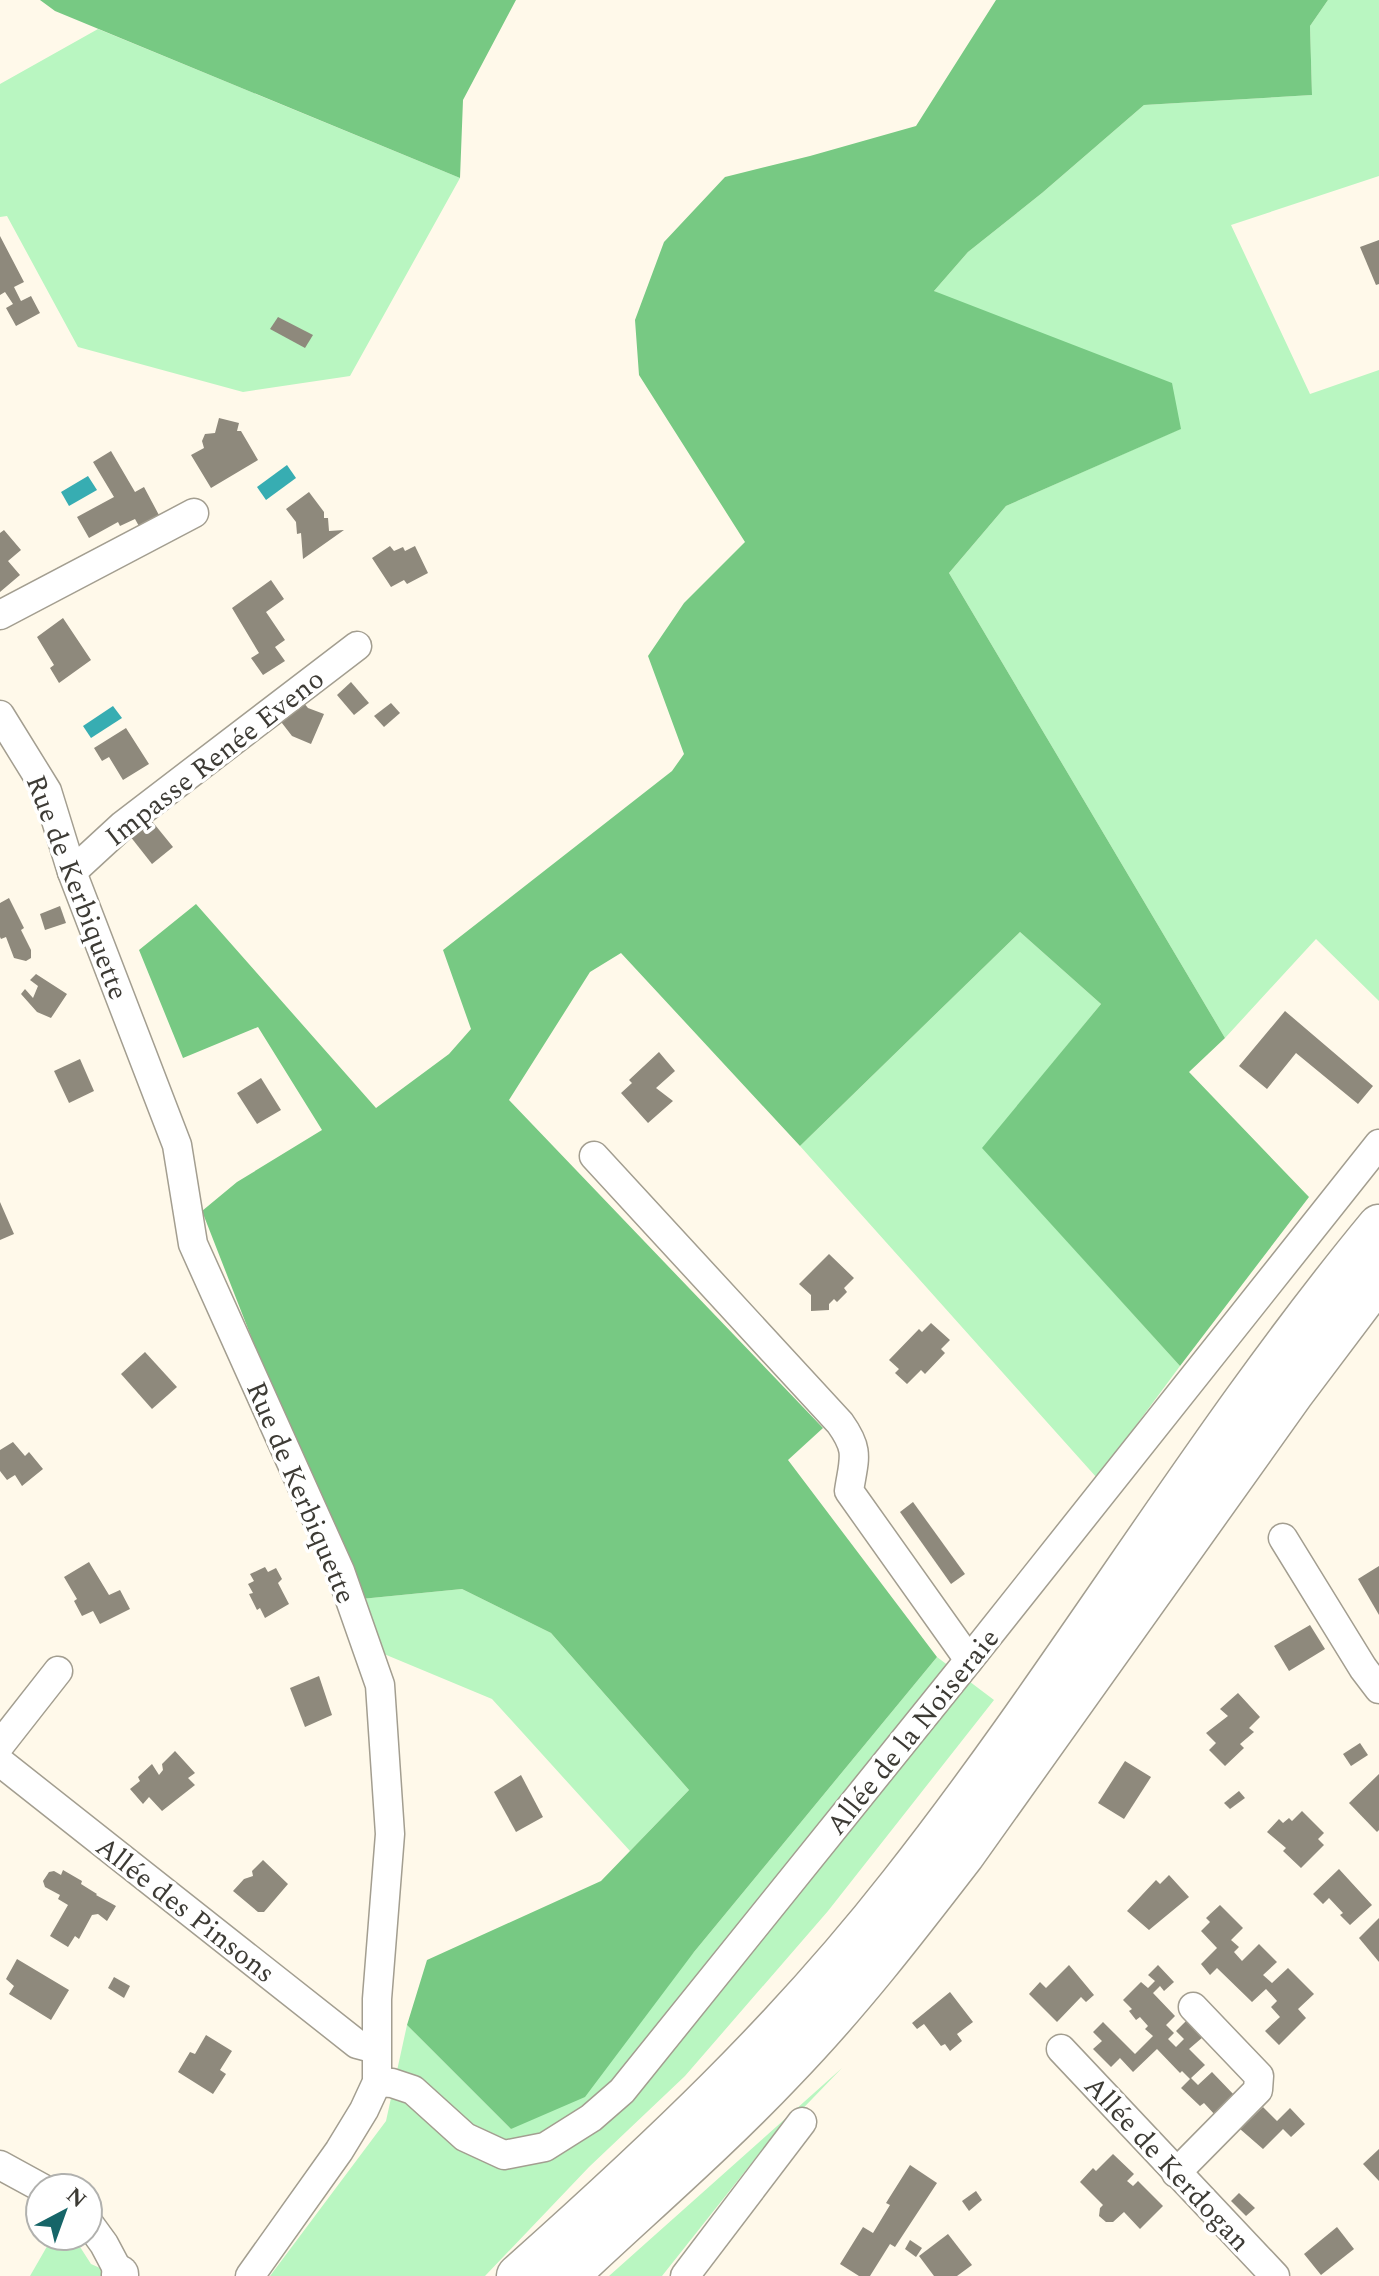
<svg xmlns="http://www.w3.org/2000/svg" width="1379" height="2276" viewBox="0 0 1379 2276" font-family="Spectral,serif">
<rect width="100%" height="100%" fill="#fff9ea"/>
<!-- green -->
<g fill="#b9f6c1">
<path d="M1328,0H1379V176L1231,225L1310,394L1379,370V1001L1316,939L1225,1038L949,573L1006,506L1180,429L934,291L968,252L1042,193L1144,105L1312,95L1310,26Z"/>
<path d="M98,29L460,178L350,376L243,392L78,347L7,216L0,217V84Z"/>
<path d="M1020,932L1101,1004L983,1148L1180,1366L1097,1478L800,1146Z"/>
<path d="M462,1589L551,1633L689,1790L630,1851L492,1699L384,1654L361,1599Z"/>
<path d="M937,1657L994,1700L828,1911L685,2076L589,2167L485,2276H270L386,2121L407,2025L511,2129L694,1952Z"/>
<path d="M842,2068L758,2155L662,2276H609Z"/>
<path d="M53,2236H73L91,2264L118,2276H30Z"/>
</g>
<!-- forest -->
<g fill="#77c983">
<path d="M40,0H516L463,100L460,178L55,11Z"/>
<path d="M996,0H1328L1310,26L1312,95L1144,105L1042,193L968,252L934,291L1172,383L1181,429L1006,506L949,573L1225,1038L1189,1072L1309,1197L1180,1366L982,1148L1101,1004L1020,932L800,1146L621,953L590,972L509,1100L823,1428L788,1460L937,1657L694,1952L585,2097L511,2129L407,2025L427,1960L601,1881L689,1790L551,1633L462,1589L361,1599L252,1339L202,1211L237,1182L322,1130L258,1027L183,1058L139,950L196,904L376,1108L449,1054L471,1029L443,950L672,771L684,754L648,656L684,603L745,542L639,375L635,320L664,242L725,177L810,156L916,126Z"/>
</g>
<!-- water -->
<g fill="#37adb2">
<path d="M287,465L296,478L266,500L257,487Z"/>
<path d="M88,476L97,490L69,506L61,492Z"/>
<path d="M113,706L122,718L91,738L83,726Z"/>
</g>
<!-- building -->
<g fill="#8e897c">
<path d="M0,236L24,282L14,287L21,301L31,296L40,313L16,326L6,308L13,304L5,292L0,295Z"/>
<path d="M1379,240V284L1376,285L1360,247Z"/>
<path d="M278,317L313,335L305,348L270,329Z"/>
<path d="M219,418L239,423L237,431H241L258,460L211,488L191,455L204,448L202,441L205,434L215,433Z"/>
<path d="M111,451L135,492L144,487L160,517L140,528L135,519L120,526L118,522L89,538L77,517L114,497L93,462Z"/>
<path d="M309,492L324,512V518H328L329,531L344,530L303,559L301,533L297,534L296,522L286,509Z"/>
<path d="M4,530L21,550L8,561L20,575L0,592V533Z"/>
<path d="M390,546L394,551L403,547L405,551L415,546L428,573L407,584L404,580L391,587L372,558Z"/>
<path d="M271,580L284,599L266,612L285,640L275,647L285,661L263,675L251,658L259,653L232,608Z"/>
<path d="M63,618L91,660L59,683L50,668L54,665L37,637Z"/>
<path d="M351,682L369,703L354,715L337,695Z"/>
<path d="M303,702L308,708L324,714L311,744L292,736L275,714Z"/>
<path d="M391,703L400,713L384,727L374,716Z"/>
<path d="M126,728L149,764L123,780L109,757L102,761L94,748Z"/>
<path d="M147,815L173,847L152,864L126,831Z"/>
<path d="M9,898L24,928L21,930L31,950V958L26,961L14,958L6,937L1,939L0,937V903Z"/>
<path d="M60,906L66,923L45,930L40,914Z"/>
<path d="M36,974L67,994L51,1018L37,1012L21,994L25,989L33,998L38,986L30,980Z"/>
<path d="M1285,1011L1373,1086L1358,1104L1296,1053L1267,1089L1239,1066Z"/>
<path d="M659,1052L675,1071L656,1088L673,1101L648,1123L621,1093L632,1083L629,1080Z"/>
<path d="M80,1059L94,1091L69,1103L54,1071Z"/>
<path d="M261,1078L281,1110L257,1124L237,1093Z"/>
<path d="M0,1202L14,1234L0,1240Z"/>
<path d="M829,1254L854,1278L844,1288L847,1292L837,1302L834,1299L829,1304V1310L811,1311V1295L799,1284Z"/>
<path d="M931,1323L950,1340L941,1349L945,1353L925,1374L921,1370L907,1384L895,1373L899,1369L889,1360L919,1329L922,1332Z"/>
<path d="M145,1352L177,1387L152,1409L121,1374Z"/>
<path d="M13,1442L25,1456L29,1452L43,1469L22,1486L15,1475L7,1480L0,1471V1450Z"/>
<path d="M913,1502L965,1574L951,1584L900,1512Z"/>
<path d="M89,1562L109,1595L120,1590L130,1609L100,1624L93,1611L82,1616L74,1601L77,1599L64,1577Z"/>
<path d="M1379,1566V1615L1358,1579Z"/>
<path d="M265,1567L268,1572L276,1568L282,1579L278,1583L289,1604L265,1618L260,1608L257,1610L249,1594L253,1593L248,1584L254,1581L250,1574Z"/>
<path d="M1310,1625L1325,1649L1289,1671L1274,1646Z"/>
<path d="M319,1676L332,1715L305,1727L290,1688Z"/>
<path d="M1238,1693L1260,1717L1249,1728L1254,1732L1240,1744L1244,1748L1225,1766L1209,1750L1216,1743L1206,1733L1228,1716L1220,1709Z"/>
<path d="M1360,1743L1368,1755L1351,1766L1343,1754Z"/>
<path d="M175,1751L195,1773L188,1778L195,1785L162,1811L149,1797L143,1804L130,1789L140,1781L138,1777L152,1764L159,1775L163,1770L162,1764Z"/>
<path d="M1125,1761L1151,1777L1124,1819L1098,1803Z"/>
<path d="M1379,1774V1830L1377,1832L1349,1803Z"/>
<path d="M521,1775L543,1817L516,1832L494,1792Z"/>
<path d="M1239,1791L1245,1798L1230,1809L1224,1803Z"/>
<path d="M1302,1811L1324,1833L1318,1839L1324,1845L1301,1868L1283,1851L1286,1848L1267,1832L1279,1819L1283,1823L1289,1818L1292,1821Z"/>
<path d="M263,1860L288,1884L264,1912H258L233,1891L244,1879L253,1876L252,1871Z"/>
<path d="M1339,1869L1372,1905L1350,1925L1340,1915L1343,1913L1329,1898L1323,1904L1313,1894Z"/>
<path d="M63,1870L82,1881L81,1884L97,1894L96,1895L116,1906L107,1921L98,1914L92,1915L79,1939L75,1936L68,1947L50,1936L68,1905L58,1899L60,1895L45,1887L43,1881L49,1872L54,1871L61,1875Z"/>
<path d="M1169,1875L1189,1897L1149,1930L1127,1911L1156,1880L1160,1884Z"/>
<path d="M1220,1905L1243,1928L1231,1940L1239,1947L1234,1952L1242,1961L1259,1944L1277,1962L1263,1975L1272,1983L1288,1968L1314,1994L1298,2009L1306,2018L1279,2045L1265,2031L1280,2017L1271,2007L1277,2001L1266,1989L1252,2002L1217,1968L1210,1975L1201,1964L1217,1948L1201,1931L1210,1922L1206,1918Z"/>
<path d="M1379,1918V1962L1359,1938Z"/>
<path d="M17,1959L69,1990L51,2020L9,1994L14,1986L6,1979Z"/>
<path d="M1069,1965L1094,1995L1086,2002L1081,1997L1057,2022L1029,1994L1040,1982L1046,1988Z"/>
<path d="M1158,1965L1174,1982L1164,1991L1160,1986L1153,1993L1175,2016L1166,2025L1174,2033L1168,2039L1176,2047L1184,2039L1176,2031L1187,2020L1203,2037L1189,2049L1205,2065L1191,2078L1198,2085L1212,2072L1236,2097L1216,2116L1204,2103L1200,2106L1181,2088L1190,2079L1182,2071L1180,2073L1157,2049L1133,2072L1120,2058L1111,2067L1093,2049L1102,2041L1093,2032L1103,2022L1135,2054L1153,2036L1145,2029L1148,2026L1140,2017L1136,2020L1129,2011L1132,2009L1123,2000L1141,1982L1148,1988L1155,1981L1148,1975Z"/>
<path d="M114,1977L130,1986L124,1998L108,1988Z"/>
<path d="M950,1992L973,2022L957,2034L962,2041L950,2051L945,2044L941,2046L924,2024L917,2029L912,2023Z"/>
<path d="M206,2035L232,2051L220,2070L226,2074L213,2094L178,2072L190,2052L195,2054Z"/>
<path d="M1263,2107L1277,2121L1290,2108L1305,2124L1291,2137L1283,2129L1263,2149L1240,2129Z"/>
<path d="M1379,2149V2181L1363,2164Z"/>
<path d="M1113,2154L1134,2174L1127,2181L1133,2186L1138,2181L1163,2206L1140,2229L1124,2212L1113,2222H1106L1099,2216L1100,2208L1103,2205L1080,2182L1093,2168L1096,2171Z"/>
<path d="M910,2165L937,2183L895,2247L890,2244L870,2276H859L840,2264L863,2227L873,2233L890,2205L886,2203Z"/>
<path d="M976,2191L982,2200L969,2211L962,2201Z"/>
<path d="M1239,2193L1255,2208L1246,2216L1231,2201Z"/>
<path d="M1337,2227L1354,2249L1321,2275L1304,2254Z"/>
<path d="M948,2234L972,2265L957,2276H934L919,2256Z"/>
<path d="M910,2240L922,2248L916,2257L905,2249Z"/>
</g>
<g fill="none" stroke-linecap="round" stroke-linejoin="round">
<defs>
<g id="minor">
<path d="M0,615L194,513"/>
<path d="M0,715L47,791L72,872L177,1145L193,1244L340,1571L380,1685L390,1834L377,1999V2082L364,2110L339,2151L250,2276"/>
<path d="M72,872L123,825L357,646"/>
<path d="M594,1156L840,1423C860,1451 854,1458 849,1491L969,1660"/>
<path d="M1283,1538L1363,1668L1379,1689"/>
<path d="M0,1745L58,1671"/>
<path d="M0,1762L357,2044L376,2049"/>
<path d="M1061,2049L1275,2276"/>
<path d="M377,2082L392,2083L413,2090L465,2137L504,2155L545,2147L591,2118L622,2091L969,1660L1379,1144"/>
<path d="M0,2165L42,2188"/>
<path d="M1176,2173L1258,2090L1259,2076L1193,2007"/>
<path d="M88,2222L104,2244L121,2276"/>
<path d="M685,2276L802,2122"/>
</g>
<path id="major" d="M120,2276V2274"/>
<g id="highway">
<path d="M518,2276C657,2152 785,2032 900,1885C1068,1672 1206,1435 1379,1226"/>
<path d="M567,2276C640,2207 715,2143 784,2070C849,2003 906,1929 963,1855L1293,1392L1379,1278"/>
</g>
</defs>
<!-- minor casing -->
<use href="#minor" stroke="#a39e90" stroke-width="31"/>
<!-- major casing -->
<use href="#major" stroke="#a39e90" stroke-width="39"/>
<!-- highway casing -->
<use href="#highway" stroke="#a39e90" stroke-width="45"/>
<!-- minor -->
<use href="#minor" stroke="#fff" stroke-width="28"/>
<!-- major -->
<use href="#major" stroke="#fff" stroke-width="36"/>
<!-- highway -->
<use href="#highway" stroke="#fff" stroke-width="42"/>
</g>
<g text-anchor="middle" stroke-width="7" stroke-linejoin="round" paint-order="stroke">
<!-- street labels -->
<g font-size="28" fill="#3d3b35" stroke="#fff">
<text transform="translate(214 757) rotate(-38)" y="10">Impasse Renée Eveno</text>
<text transform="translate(78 887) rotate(69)" y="10">Rue de Kerbiquette</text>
<text transform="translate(302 1492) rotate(67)" y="10">Rue de Kerbiquette</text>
<text transform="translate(912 1731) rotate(-51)" y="10">Allée de la Noiseraie</text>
<text transform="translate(186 1909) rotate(38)" y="10">Allée des Pinsons</text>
<text transform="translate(1168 2163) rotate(47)" y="10">Allée de Kerdogan</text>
</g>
</g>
<!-- north arrow -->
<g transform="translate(64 2212) rotate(41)"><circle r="38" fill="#ffffff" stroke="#b1b1ae" stroke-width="2"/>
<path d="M0-6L14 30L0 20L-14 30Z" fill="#166568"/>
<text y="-12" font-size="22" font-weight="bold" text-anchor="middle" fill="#3d3b35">N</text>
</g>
</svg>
